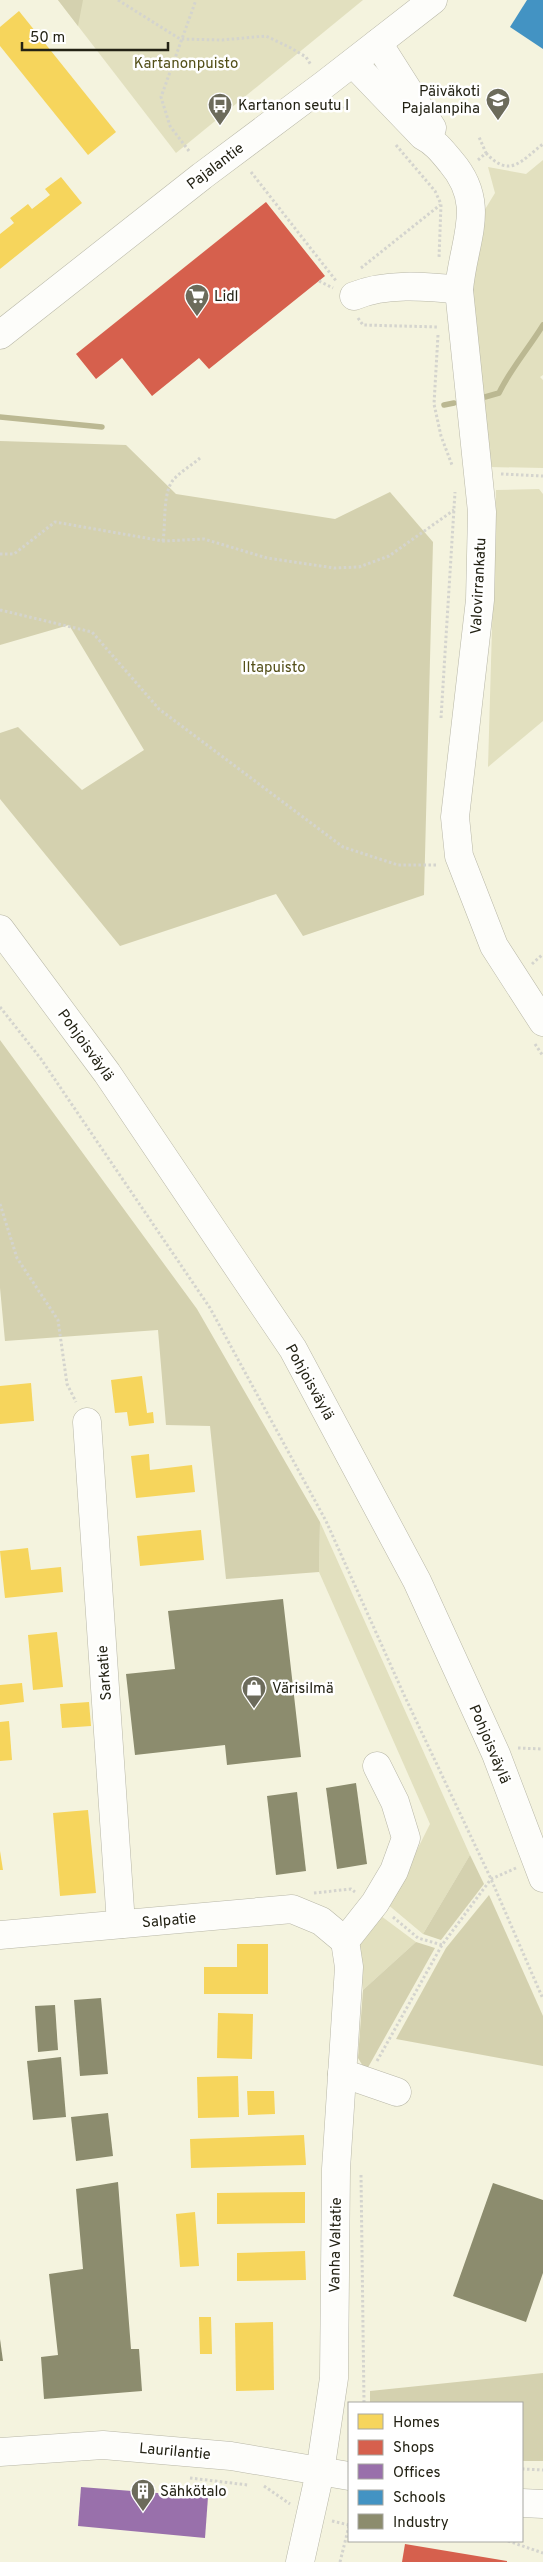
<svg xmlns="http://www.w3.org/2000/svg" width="543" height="2562" viewBox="0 0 543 2562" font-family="Overpass,sans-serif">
<rect width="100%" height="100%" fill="#f4f3de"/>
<!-- green -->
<g fill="#e2e0bf">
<path d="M58,0H363L176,153Z"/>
<path d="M543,160V375L540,377L543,380V468L489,467L471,272L484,211L495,193L488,167L526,174Z"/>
<path d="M539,489L543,494V721L488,767L496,490Z"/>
<path d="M320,1522L470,1855L423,1934L386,1903L404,1876L430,1824L319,1572Z"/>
<path d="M377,1913L416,1942L363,1990L359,1945Z"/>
</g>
<!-- forest -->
<g fill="#d4d1af">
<path d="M58,0H83L78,26Z"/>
<path d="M0,441L126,445L176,494L335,519L390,492L433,542L424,895L303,936L276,894L120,946L0,799V733L18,727L82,790L144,750L69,625L0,645Z"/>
<path d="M0,1040L197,1309L320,1522L319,1572L226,1579L210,1426L166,1425L158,1330L5,1341L0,1288Z"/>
<path d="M470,1855L484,1884L441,1940L423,1934Z"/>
<path d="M489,1895L543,2016V2066L396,2039L446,1948Z"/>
<path d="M416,1942L435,1948L366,2071L358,2058L363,1990Z"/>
<path d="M543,2373V2461H522V2403H370V2391Z"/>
</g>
<!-- homes -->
<g fill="#f6d55c">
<path d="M19,11L116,132L88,155L0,46V27Z"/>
<path d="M61,177L82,203L0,269V234L14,223L10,218L28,204L32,209L50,195L45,189Z"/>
<path d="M142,1376L147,1413L153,1412L154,1423L129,1426L127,1412L115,1413L111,1380Z"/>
<path d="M31,1383L34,1421L0,1424V1386Z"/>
<path d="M149,1454L150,1470L192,1465L195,1492L136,1498L131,1456Z"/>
<path d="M201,1530L204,1560L140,1566L137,1536Z"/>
<path d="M28,1548L31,1570L61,1567L63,1592L5,1598L0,1551Z"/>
<path d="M57,1632L63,1687L33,1690L28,1635Z"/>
<path d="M22,1683L24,1702L0,1705V1685Z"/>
<path d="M89,1702L91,1726L62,1728L60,1704Z"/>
<path d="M9,1721L12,1760L0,1761V1722Z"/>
<path d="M88,1810L96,1893L60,1896L53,1813Z"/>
<path d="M0,1851L3,1870H0Z"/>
<path d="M237,1944H268V1994H204V1967H237Z"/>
<path d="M218,2013L253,2014L252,2059L217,2058Z"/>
<path d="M238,2076L239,2117L198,2118L197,2077Z"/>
<path d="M247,2091H274L275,2114L248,2115Z"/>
<path d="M304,2135L306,2165L191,2168L190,2139Z"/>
<path d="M305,2192V2223L217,2224V2193Z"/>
<path d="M195,2212L199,2266L180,2267L176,2214Z"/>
<path d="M305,2251L306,2280L237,2281V2253Z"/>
<path d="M199,2317H211L212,2354H200Z"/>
<path d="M273,2322L274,2390L236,2391L235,2323Z"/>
</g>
<!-- shops -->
<g fill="#d6604d">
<path d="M266,202L325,276L209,369L199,358L152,396L122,358L96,379L76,354Z"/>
<path d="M405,2544L507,2561V2562H402Z"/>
</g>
<!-- offices -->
<path fill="#9970ab" d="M81,2487L208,2497L205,2538L78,2526Z"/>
<!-- schools -->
<path fill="#4393c3" d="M527,0H543V49L510,27Z"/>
<!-- industry -->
<g fill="#8c8c6e">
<path d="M283,1599L301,1757L227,1765L225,1745L135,1755L126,1674L175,1669L168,1611Z"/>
<path d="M356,1783L367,1864L337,1869L326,1788Z"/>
<path d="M297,1792L306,1871L276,1875L267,1796Z"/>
<path d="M101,1998L108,2074L80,2076L74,2000Z"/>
<path d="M55,2005L58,2050L38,2052L35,2006Z"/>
<path d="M61,2057L66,2117L33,2120L27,2061Z"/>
<path d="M108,2113L113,2156L76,2161L71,2117Z"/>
<path d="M118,2182L131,2349H139L142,2391L44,2399L41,2357L58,2355L49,2274L83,2269L76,2189Z"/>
<path d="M493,2183L543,2200V2273L526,2322L453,2296Z"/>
<path d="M0,2339L3,2361H0Z"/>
</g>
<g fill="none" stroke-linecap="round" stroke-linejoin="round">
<!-- stream -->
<g stroke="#bbb892" stroke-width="5.5">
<path d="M485,397L499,393C511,368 529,348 543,325"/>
<path d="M444,405L454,403"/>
<path d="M0,417L102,427"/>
</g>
<defs>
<g id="minor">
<path d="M378,43L432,128"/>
<path d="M353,63L423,136C435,142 442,151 451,162C488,205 463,240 459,290L482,512L480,600L455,817L459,856L494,946L543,1022"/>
<path d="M354,296C385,283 425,286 459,290"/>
<path d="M0,335L202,176L325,84L433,0"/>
<path d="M87,1422L121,1924"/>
<path d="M0,1935L292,1909L321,1921L345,1941L349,1967L336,2169L334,2378L320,2472L300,2562"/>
<path d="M345,1941L375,1903L394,1871L406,1838L395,1802L377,1766"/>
<path d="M342,2073L397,2092"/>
<path d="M0,2452L103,2445L231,2456L349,2476"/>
<path d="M522,2503L543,2504"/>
</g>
<path id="major" d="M0,929L107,1073L293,1349L417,1581L496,1754L543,1878"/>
</defs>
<!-- minor casing -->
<use href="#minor" stroke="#b8b7a7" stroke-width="29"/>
<!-- major casing -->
<use href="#major" stroke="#b8b7a7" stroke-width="29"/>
<!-- path -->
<g stroke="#d4d4ce" stroke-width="3" stroke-dasharray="2.5 2.5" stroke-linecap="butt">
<path d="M118,0L180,39L222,40L266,36L291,48L306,57L311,65"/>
<path d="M338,103L344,110"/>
<path d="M396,145L435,191L441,204L439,258"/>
<path d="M189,151L170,126L161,97L196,0"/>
<path d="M486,153C510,179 521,161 543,144"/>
<path d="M478,160L486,153L479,137"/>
<path d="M251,172L337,282"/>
<path d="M361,268L440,205"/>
<path d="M319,281L333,288"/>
<path d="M358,318L363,325L439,327"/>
<path d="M438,335L434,404L441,436L452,465"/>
<path d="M501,474L543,476"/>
<path d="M163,541C166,523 162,490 175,478C183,470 192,465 200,458"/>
<path d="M0,554H14L55,522L163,541L204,539L267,558L334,568L359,567L389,556L454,510"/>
<path d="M0,610L92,632L159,709L343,847L398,865H438"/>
<path d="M441,718L455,492"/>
<path d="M532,964L543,954"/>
<path d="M0,1007L41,1059L210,1308L326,1521L405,1697L491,1879L543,1999"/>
<path d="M535,1044L543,1056"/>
<path d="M0,1204L17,1258L58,1320L67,1384L76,1402"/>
<path d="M518,1748L543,1749"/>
<path d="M314,1893L351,1889L355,1892"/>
<path d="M393,1917L418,1938L442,1945"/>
<path d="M377,2061L442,1945L491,1879L516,1868"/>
<path d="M361,2175L364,2403"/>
<path d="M522,2469L543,2470"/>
<path d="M190,2478L248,2485"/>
<path d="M264,2486L290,2504"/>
<path d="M332,2521L349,2525"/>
<path d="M508,2541L543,2553"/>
<path d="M340,2562L349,2526"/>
</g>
<!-- minor -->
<use href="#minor" stroke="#fdfdfa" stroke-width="28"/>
<!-- major -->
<use href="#major" stroke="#fdfdfa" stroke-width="28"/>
</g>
<!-- icons -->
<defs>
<symbol id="school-pin" viewBox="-11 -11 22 30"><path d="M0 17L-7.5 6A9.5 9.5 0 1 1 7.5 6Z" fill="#6c6b5b" stroke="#fff"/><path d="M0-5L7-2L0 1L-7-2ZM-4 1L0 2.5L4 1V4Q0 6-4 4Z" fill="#fff"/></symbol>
<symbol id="bus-pin" viewBox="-11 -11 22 30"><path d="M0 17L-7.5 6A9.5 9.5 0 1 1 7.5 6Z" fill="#6c6b5b" stroke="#fff"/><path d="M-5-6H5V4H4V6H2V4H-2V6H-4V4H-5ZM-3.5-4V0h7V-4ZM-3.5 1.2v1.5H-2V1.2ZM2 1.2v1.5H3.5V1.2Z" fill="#fff"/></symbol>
<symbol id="supermarket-pin" viewBox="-11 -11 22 30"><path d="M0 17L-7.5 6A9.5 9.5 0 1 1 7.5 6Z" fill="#6c6b5b" stroke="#fff"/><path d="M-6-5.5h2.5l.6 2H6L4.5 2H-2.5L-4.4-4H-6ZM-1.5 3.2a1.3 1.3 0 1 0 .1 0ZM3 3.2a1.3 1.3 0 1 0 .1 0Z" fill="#fff"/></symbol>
<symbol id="shop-pin" viewBox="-11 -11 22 30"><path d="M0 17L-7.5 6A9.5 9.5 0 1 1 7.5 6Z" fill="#6c6b5b" stroke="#fff"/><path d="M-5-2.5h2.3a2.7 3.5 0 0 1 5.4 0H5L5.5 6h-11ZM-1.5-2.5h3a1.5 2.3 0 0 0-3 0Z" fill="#fff"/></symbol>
<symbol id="building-pin" viewBox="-11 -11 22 30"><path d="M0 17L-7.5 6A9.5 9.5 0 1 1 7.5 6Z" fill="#6c6b5b" stroke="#fff"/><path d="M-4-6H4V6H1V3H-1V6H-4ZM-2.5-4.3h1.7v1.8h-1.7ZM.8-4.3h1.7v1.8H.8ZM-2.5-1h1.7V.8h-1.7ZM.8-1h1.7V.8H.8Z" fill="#fff"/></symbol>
</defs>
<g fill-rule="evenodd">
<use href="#school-pin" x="484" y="86" width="28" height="38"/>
<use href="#bus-pin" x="206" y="91" width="28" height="38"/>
<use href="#supermarket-pin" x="183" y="282" width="28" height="38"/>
<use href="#shop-pin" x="240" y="1674" width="28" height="38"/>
<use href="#building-pin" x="129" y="2477" width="28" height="38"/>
</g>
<g text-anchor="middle" stroke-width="5" stroke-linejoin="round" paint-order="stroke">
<!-- park labels -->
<g font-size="15" fill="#534f18" stroke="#fff">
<text x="186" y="68">Kartanonpuisto</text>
<text x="274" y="672">Iltapuisto</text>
</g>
<!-- poi labels -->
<g font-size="15" fill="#232214" stroke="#fff" text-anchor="start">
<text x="480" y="96" text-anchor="end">Päiväkoti<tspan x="480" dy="17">Pajalanpiha</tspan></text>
<text x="238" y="110">Kartanon seutu I</text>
<text x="214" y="301">Lidl</text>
<text x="272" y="1693">Värisilmä</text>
<text x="160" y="2496">Sähkötalo</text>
</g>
<!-- street labels -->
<g font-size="15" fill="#232214" stroke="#fff">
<text transform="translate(215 166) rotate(-37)" y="5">Pajalantie</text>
<text transform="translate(478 586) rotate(-87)" y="5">Valovirrankatu</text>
<text transform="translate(86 1045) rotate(54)" y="5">Pohjoisväylä</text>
<text transform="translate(310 1382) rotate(61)" y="5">Pohjoisväylä</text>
<text transform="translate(104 1673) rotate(-94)" y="5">Sarkatie</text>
<text transform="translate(490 1744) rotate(67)" y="5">Pohjoisväylä</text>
<text transform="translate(169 1920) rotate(-5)" y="5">Salpatie</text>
<text transform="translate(335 2245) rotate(-89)" y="5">Vanha Valtatie</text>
<text transform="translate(175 2451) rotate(5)" y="5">Laurilantie</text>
</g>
</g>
<!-- legend -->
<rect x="348" y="2402" width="175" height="140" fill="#ffffff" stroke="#a7a7a1"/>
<rect x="358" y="2414" width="25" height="15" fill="#f6d55c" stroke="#a7a7a1"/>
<text x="393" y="2427" font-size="15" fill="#232214">Homes</text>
<rect x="358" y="2440" width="25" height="15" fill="#d6604d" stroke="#a7a7a1"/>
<text x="393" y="2452" font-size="15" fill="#232214">Shops</text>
<rect x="358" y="2464" width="25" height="15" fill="#9970ab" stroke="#a7a7a1"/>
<text x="393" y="2477" font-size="15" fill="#232214">Offices</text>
<rect x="358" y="2490" width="25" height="15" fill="#4393c3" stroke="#a7a7a1"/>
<text x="393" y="2502" font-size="15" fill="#232214">Schools</text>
<rect x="358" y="2514" width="25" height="15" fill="#8c8c6e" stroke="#a7a7a1"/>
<text x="393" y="2527" font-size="15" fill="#232214">Industry</text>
<!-- scale -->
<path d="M22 42v8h146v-8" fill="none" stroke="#232214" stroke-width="2.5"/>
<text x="30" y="42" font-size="15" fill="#232214" stroke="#ffffff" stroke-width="4" paint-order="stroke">50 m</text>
</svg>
